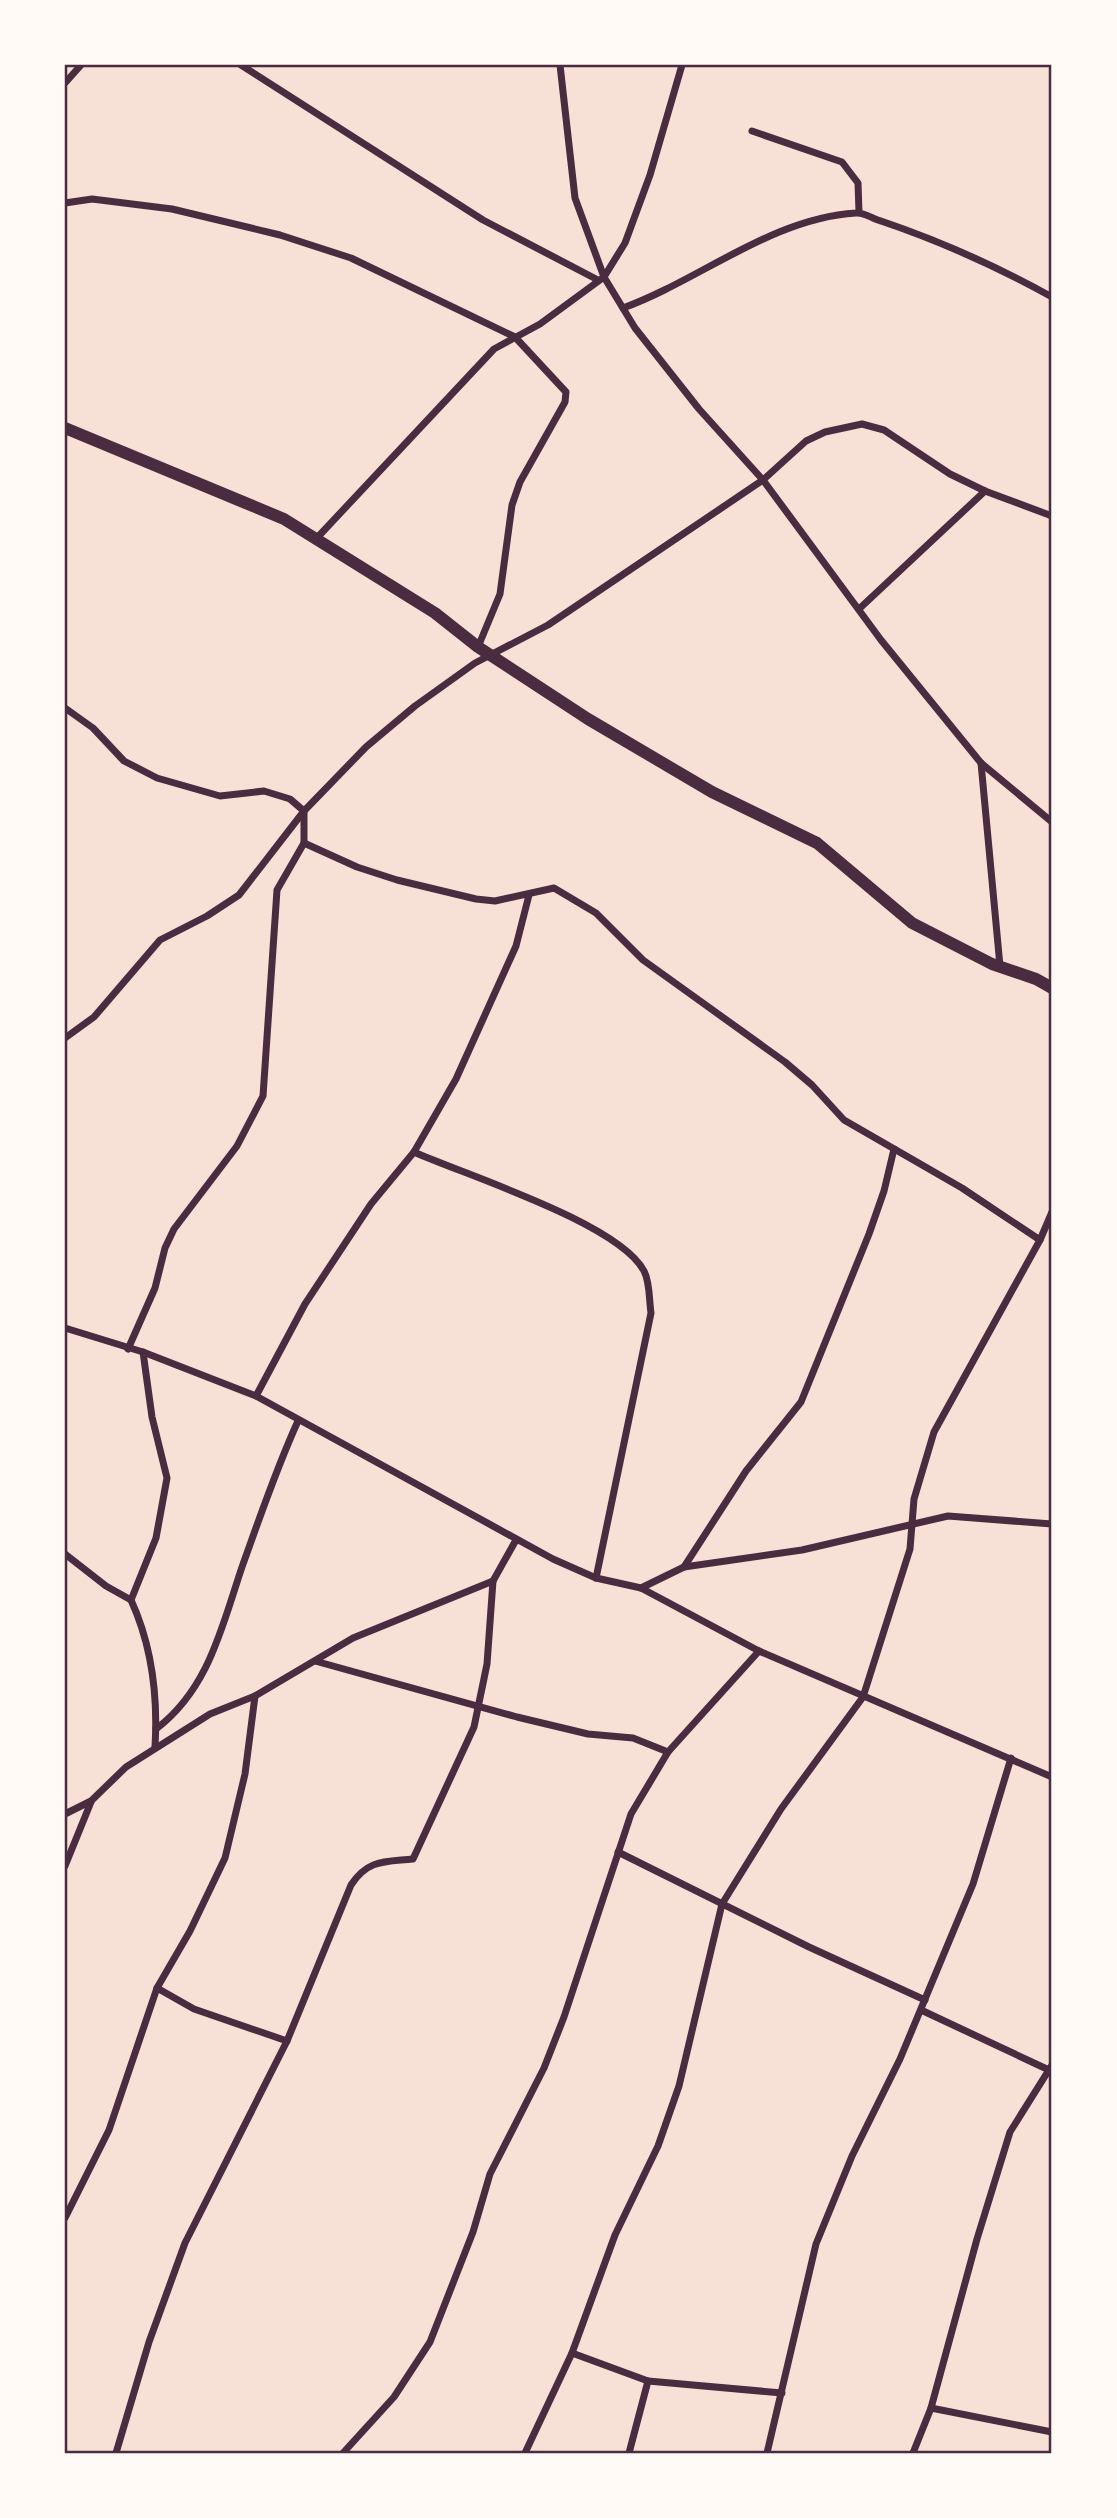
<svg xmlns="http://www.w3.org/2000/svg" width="1117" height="2518" viewBox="0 0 1117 2518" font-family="Overpass,sans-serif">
<rect width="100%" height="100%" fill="#f7e1d7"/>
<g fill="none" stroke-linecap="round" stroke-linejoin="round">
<!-- minor -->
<g stroke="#4a2c40" stroke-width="7">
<path d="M241,65L483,220L598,280"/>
<path d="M560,65L575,198L604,277L635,328L699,409L763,480L881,640L981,763L1052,822"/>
<path d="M65,83L81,65"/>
<path d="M752,131L842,162L858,183L859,212"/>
<path d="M65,203L92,199L172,209L280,235L351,258L515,337L566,392L565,402L520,482L512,505L500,594L478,647"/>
<path d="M623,308C700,280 772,218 856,213C864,212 873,219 881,221C940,241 998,267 1052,297"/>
<path d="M315,540L494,349L540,324L604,277L625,243L650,175L682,65"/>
<path d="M859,609L985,491"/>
<path d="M65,708L93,728L124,761L157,778L220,796L264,791L290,799L304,811V843L277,890L263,1096L237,1146L174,1229L165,1248L155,1288L128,1349"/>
<path d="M981,763L1000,966"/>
<path d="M304,843L357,867L397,880L476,899L495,901L554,888L596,913L643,960L785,1062L812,1085L844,1120L962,1188L1040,1240"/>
<path d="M65,1038L94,1017L160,940L207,916L239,895L304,811L366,747L415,706L475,663L548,625L597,592L763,480L806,441L825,432L862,424L884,430L950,474L985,491L1052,516"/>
<path d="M414,1152C465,1175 619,1223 644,1271C650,1282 649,1300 651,1313L596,1578"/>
<path d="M65,1328L143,1352L256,1396L553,1559L596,1578L641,1588L759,1651L1052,1777"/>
<path d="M143,1352L152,1417L167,1478L156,1538L131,1600C152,1646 158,1697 155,1747"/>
<path d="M256,1396L305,1304L371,1204L414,1152L456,1079L516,946L529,895"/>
<path d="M65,1554L106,1586L131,1600"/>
<path d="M684,1567L746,1471L801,1402L869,1234L884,1191L894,1149"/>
<path d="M641,1588L684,1567L802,1550L948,1516L1052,1524"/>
<path d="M315,1661L517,1717L588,1734L633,1738L668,1752"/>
<path d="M156,1729C209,1689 222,1626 242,1567C260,1517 276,1469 298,1421"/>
<path d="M65,1814L91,1801L126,1767L210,1714L255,1696L353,1638L493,1581"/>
<path d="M618,1852L809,1947L925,2000"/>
<path d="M65,1866L91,1802"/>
<path d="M157,1988L194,2009L287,2041"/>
<path d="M921,2010L1049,2070"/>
<path d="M65,2218L109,2130L157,1988L190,1931L225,1858L245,1774L255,1696"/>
<path d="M572,2353L648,2381L782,2393"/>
<path d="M931,2408L1052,2432"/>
<path d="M116,2453L149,2342L185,2243L287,2041L351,1885C368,1859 385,1862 413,1859L474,1727L487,1664L493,1581L516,1540"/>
<path d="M343,2453L394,2397L430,2342L473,2232L490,2174L544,2068L564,2017L631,1814L668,1752L759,1651"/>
<path d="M525,2453L572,2353L615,2235L658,2146L679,2086L722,1904L781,1809L863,1697L910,1549L914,1499L934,1432L1040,1240L1052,1212"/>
<path d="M629,2453L648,2381"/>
<path d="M767,2453L816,2244L852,2156L900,2059L973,1884L1011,1758"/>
<path d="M913,2453L931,2408L977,2239L1010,2132L1052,2065"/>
</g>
<!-- tertiary -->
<path stroke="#4a2c40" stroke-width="12" d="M65,428L284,519L435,613L478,647L588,719L712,792L817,843L912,923L992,964L1036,979L1052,988"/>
</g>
<!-- border -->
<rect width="1117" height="2518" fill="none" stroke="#fffaf5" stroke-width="133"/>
<rect x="66" y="66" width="984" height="2386" fill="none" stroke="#4a2c40" stroke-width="2.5"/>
</svg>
